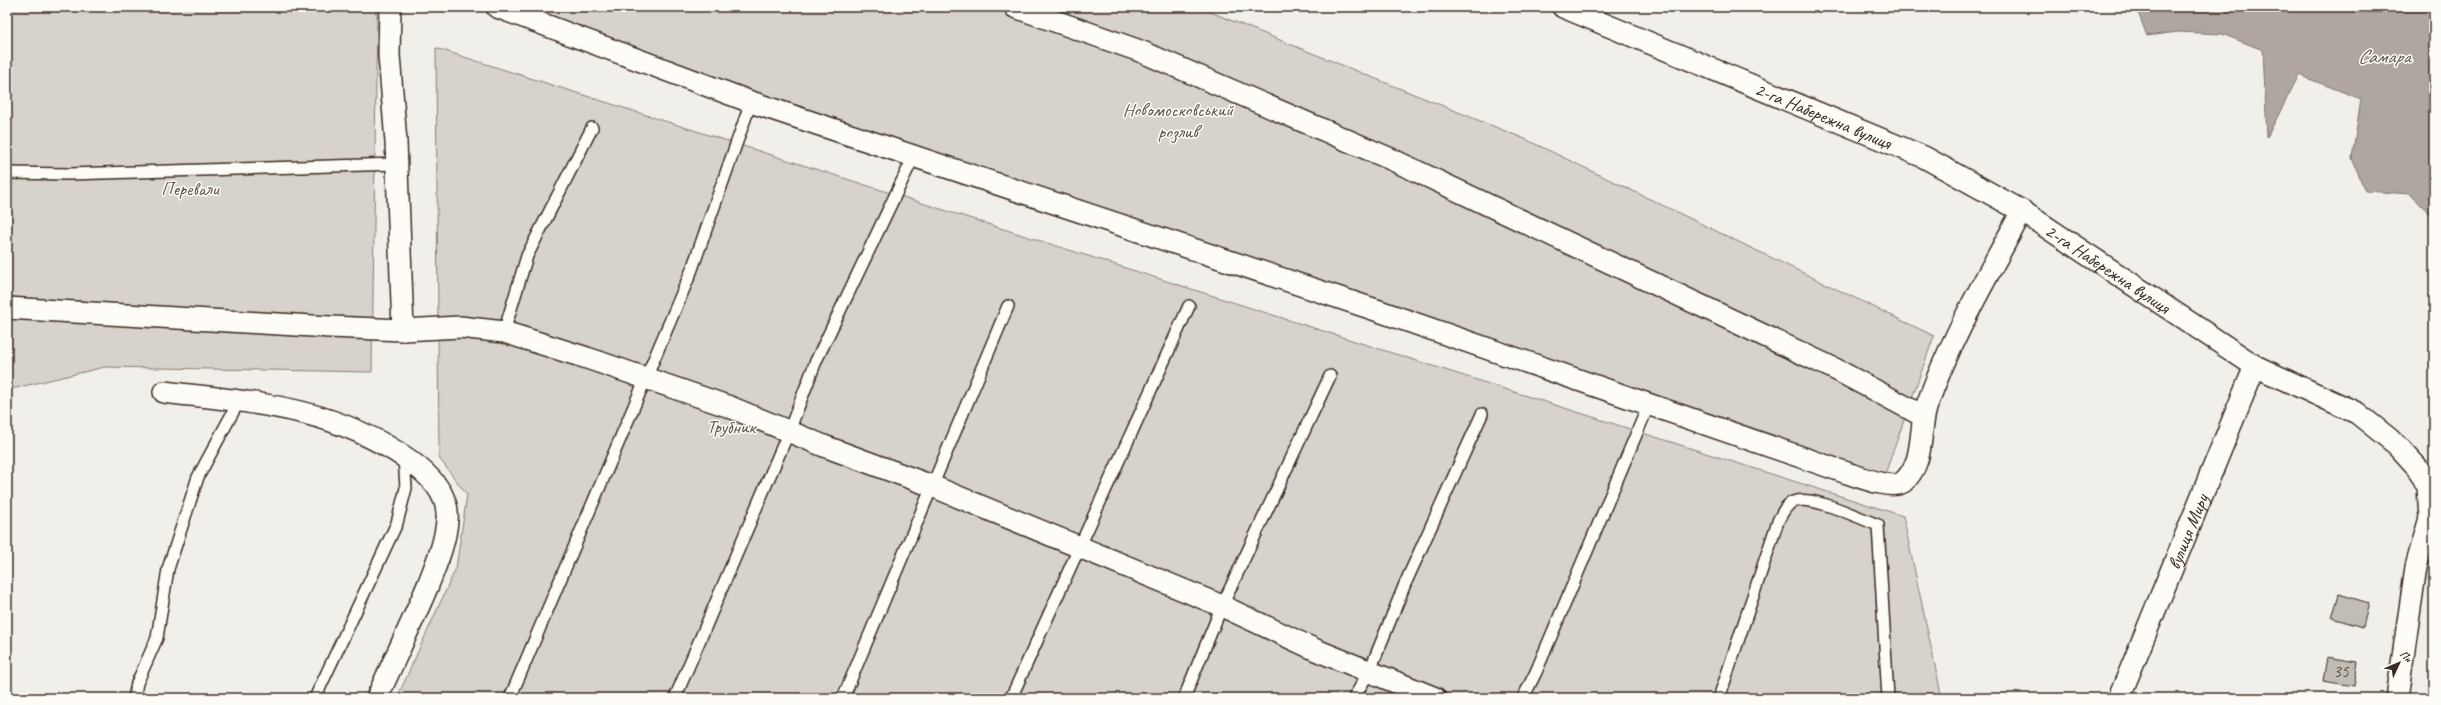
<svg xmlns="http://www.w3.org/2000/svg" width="2441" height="705" viewBox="0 0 2441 705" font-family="Caveat,sans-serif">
<rect width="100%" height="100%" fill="#f1efea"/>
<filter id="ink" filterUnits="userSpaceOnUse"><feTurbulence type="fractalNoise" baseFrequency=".025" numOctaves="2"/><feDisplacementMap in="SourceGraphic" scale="8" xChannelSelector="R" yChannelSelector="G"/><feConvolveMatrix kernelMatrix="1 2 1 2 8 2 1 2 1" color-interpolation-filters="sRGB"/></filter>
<g filter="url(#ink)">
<!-- green -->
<g fill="#d7d2cc" stroke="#897e75">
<path d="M7,7H377L372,372L105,367L7,390Z"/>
<path d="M507,7H1198L1525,139L1934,336L1885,474L884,140Z"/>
<path d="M436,48L1903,516L1942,698H397L456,568L467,495L439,458Z"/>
</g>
<!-- water -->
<path fill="#aea69f" stroke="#80746b" d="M2136,7H2434V218L2410,194L2365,191L2352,158L2361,99L2299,75L2267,137L2263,50L2222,34L2178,32L2147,36Z"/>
<!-- building -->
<g fill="#c1bcb4" stroke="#3b2a1e">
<path d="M2339,594L2369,603L2363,627L2332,618Z"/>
<path d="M2327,657L2358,662L2354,686L2323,681Z"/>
</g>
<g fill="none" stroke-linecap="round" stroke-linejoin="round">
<defs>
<g id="lane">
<path d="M7,173L69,174L397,164"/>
<path d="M504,332L527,256L592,128"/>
<path d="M134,698L137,683L157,638L168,569L198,477L239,401"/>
<path d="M315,698L397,523L406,488L404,457"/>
<path d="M510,698L691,272L751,102"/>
<path d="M675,698L789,431L816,361L914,156"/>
<path d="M843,698L1008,306"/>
<path d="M1011,698L1189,306"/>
<path d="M1184,698L1222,606L1330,376"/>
<path d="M1354,698L1370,670L1405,584L1482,414"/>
<path d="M1523,698L1536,672L1649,404"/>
<path d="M1719,698L1778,521C1782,514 1785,505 1793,502C1811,494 1859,518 1878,525L1888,698"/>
</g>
<g id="street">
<path d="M390,7L389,55L396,142L403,330"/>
<path d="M497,7L751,102L1379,311L1847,473C1860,477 1893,490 1903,482C1926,462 1918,430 1927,405C1951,337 1989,274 2022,211"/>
<path d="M1015,7L1140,51L1393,160L1835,369L1923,416"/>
<path id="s1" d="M1563,7L1924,157L2022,211L2255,366L2357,413L2397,445L2418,468L2428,487L2430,518L2416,567L2397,698"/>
<path d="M7,308L330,327L403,330L460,327L504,332L587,358L730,407L824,446L932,486L1222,606L1316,650L1435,698"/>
<path d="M164,392C255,403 331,406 409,460C429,475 450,494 447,521C445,544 436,564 428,585C412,623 394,660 377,698"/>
<path id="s2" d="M2119,698L2255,366"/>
</g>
</defs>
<!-- lane casing -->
<use href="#lane" stroke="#3b2a1e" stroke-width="14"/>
<!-- street casing -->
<use href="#street" stroke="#3b2a1e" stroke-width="24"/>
<!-- lane -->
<use href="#lane" stroke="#fdfcf7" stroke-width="11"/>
<!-- street -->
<use href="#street" stroke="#fdfcf7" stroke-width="21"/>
</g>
</g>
<g text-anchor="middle" stroke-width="3" stroke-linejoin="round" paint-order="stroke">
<!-- number labels -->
<g font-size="17" fill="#5c4e44">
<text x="2341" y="677">35</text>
</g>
<!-- park labels -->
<g font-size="19" fill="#62544a" stroke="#fdfcf7">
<text x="1178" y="116">Новомосковський<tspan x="1178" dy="22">розлив</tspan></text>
<text x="190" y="195">Перевали</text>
<text x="731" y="433">Трубник</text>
</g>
<!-- street labels -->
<g font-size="19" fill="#3b2a1e" stroke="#fdfcf7">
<text dy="7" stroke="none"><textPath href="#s1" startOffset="282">2-га Набережна вулиця</textPath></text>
<text dy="7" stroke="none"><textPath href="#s1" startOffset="606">2-га Набережна вулиця</textPath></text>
<text dy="7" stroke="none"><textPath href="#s2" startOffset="180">вулиця Миру</textPath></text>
</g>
<!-- water labels -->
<g font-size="20" font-style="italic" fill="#63554b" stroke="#fdfcf7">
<text x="2384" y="63">Самара</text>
</g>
</g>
<!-- margin -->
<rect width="2441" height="705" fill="none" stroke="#fdfcf7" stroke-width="24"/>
<rect x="12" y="12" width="2417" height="681" fill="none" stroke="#3b2a1e" stroke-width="1.5" filter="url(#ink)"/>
<!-- north arrow -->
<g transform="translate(2399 663) rotate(46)" stroke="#fdfcf7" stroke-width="3" paint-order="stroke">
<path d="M0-3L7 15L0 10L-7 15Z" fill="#3b2a1e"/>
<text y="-6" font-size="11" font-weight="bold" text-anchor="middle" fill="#3b2a1e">Пн</text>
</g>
</svg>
